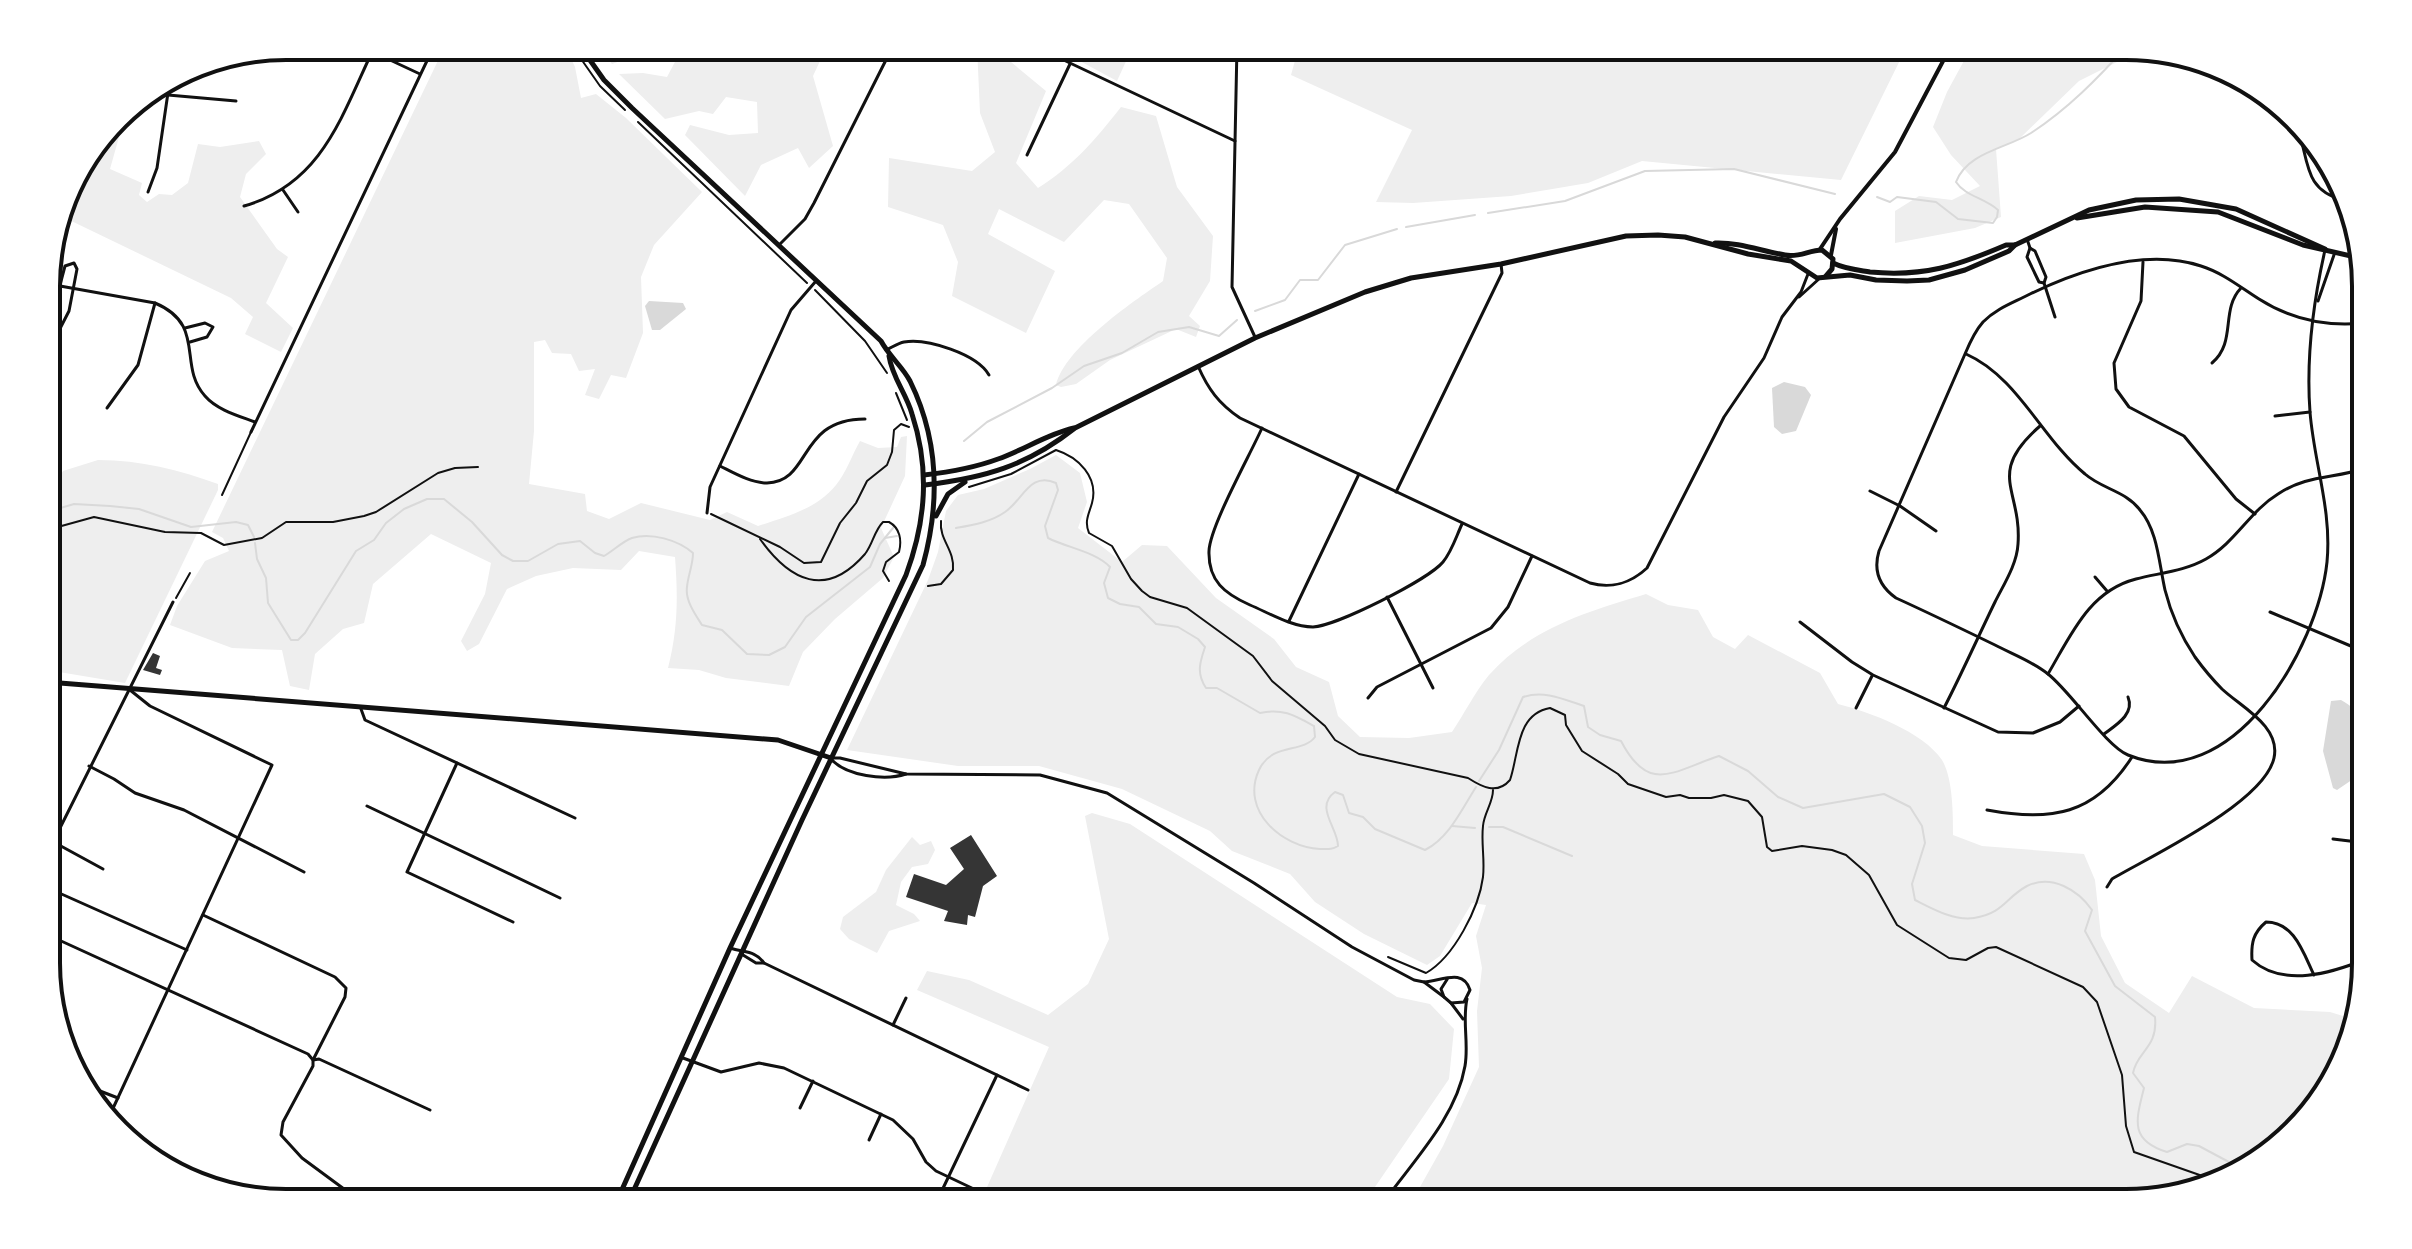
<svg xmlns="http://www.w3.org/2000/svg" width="2412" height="1249" viewBox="0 0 2412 1249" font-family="Quicksand,sans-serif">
<rect width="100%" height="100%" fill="#fff"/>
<!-- green -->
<g fill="#eee">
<path d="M445,46H565L575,67L581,98L596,94L626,118L702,192L654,245L641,277L643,333L626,378L611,375L599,399L585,395L595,369L579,371L571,354L552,353L545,340L534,342V431L529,484L585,494L587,511L609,519L641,503L710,520L727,512L758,526C785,517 817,509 836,485C846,473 852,455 860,441L878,448L897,447L901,437L907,436L905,476L881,528L894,557L883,578L835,619L803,652L789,686L726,678L699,670L668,668C678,629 678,597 675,557L639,551L621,570L573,568L536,576L507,589L479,644L467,651L461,641L485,594L491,563L431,534L373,584L364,623L343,629L315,654L309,690L290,686L282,650L232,648L170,625L177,606L205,561L229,551L223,538L212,532Z"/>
<path d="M598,46H827L813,76L833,146L809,168L798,148L761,165L745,196L685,135L690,125L729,135L758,133L757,102L726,97L713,114L699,111L665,119L619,74L643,73L667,77L676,60L653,49L612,64Z"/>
<path d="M977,46H1010L1011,62L1046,91L1016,163L1038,188C1072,167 1096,139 1121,107L1156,116L1177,187L1213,236L1210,281L1189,316L1200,326L1196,337L1176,329L1110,360L1076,384L1061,387L1056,385C1065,348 1131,303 1163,281L1167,258L1129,204L1104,200L1064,242L999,209L988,234L1055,271L1026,333L952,296L958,262L943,225L888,207L889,158L972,171L995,152L980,113Z"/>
<path d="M1052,46H1133L1117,81Z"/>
<path d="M1299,46H1907L1841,180L1642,161L1588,183L1511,196L1413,203L1376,202L1412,130L1291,75Z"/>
<path d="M1972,46H2126L2141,50L2079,81L2018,140L1996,149L2001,217L1975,228L1895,243V211L1919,196L1952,200L1980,186L1951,155L1933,127L1947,92Z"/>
<path d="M113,125L121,130L110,169L142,183L139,195L147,202L159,194L172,195L188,183L198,144L220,147L259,141L266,154L246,174L240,197L277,249L288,257L266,303L293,328L281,352L245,334L253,317L231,298L61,216L71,179Z"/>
<path d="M1056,455L1080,473L1087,502L1078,528L1122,562L1142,545L1167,546L1216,598L1274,639L1296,667L1329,682L1338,716L1360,737L1409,738L1452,732C1464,714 1475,692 1489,675C1531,628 1589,611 1646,594L1668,605L1698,610L1713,637L1735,649L1748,635L1820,673L1838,704C1870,712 1923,732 1942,760C1953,778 1953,815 1953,835L1982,846L2084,854L2095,880L2101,936L2125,983L2169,1013L2192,976L2254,1008L2330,1012L2353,1019L2341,1070L2259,1163L2141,1203H1411L1443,1146L1479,1067L1477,1011L1482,968L1476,936L1486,905L1472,903L1440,956L1427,965L1364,934L1315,902L1290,874L1232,851L1210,831L1122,789L1039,766H958L847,750L928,580L938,552L946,511L958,495L984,489L1030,469Z"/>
<path d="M98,460C141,460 179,470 218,484V490L125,683L47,670V652L59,624L47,615V494L50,495L63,471Z"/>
<path d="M1092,813L1130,824L1397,997L1430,1004L1454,1029L1449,1079L1364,1203H980L1049,1047L917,990L927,971L969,980L1048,1015L1088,984L1109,939L1085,816Z"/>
<path d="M912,837L920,845L931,841L935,850L928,864L912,867L901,882L896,905L914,914L920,921L889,931L877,953L849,939L840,929L843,917L876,892L886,870Z"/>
</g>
<!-- water -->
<g fill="#d9d9d9">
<path d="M649,301L683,303L686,309L660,330H652L645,306Z"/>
<path d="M1784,382L1805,387L1811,395L1796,431L1782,434L1774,427L1772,388Z"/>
<path d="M2341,700C2373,718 2365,738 2365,771L2337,790L2333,788L2323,751L2331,701Z"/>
</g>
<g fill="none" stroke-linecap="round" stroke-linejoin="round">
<!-- stream -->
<g stroke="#d9d9d9" stroke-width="2">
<path d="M1877,197L1890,202L1897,197L1936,202L1958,219L1993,223L1997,217L1998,210C1985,198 1965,196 1956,182C1967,152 2008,148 2031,133C2068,109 2098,78 2127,46"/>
<path d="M1488,213L1565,201L1645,171L1734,169L1835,194"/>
<path d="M1406,227L1475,215"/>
<path d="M1255,311L1285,300L1300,280H1318L1345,245L1397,229"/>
<path d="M964,441L987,422L1052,388L1084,366L1122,353L1158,332L1189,327L1219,336L1237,320"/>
<path d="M47,512L74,504L110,506L139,509L191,527L236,522L248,525L254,537"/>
<path d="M956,528C973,525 991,522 1005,512C1023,500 1030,471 1056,483L1058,490L1045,526L1048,538C1068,548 1096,552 1110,567L1104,583L1108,598L1120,604L1139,607L1156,624L1178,627L1198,639L1205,647C1200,662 1196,673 1206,688H1217L1260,713C1282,708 1294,715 1314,726L1315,737C1302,754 1272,742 1259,770C1240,811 1282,847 1320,849C1328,849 1331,850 1338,846C1338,828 1314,807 1335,792L1343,795L1349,813L1363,817L1375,829L1425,850C1449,838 1462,809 1476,787"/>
<path d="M885,538L897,536"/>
<path d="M255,543L257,559L266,578L268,603L291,640H298L305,633L356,551L374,540L386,523L404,509L427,499H444L472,522L502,555L513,561H528L558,544L580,541L595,553L604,556C613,551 623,541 632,538C651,532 678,540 693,553C693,565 688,575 687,587C685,600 695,614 702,625L722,630L747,654L769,655L785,647L806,617L870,567L880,544L893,528"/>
<path d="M1479,781L1499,750L1523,697C1544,690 1563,699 1584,706L1588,727L1600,735L1621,741C1649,795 1673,771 1719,756L1748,771L1778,797L1803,808L1884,794L1910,807L1922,826L1925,843L1912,884L1915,900C1933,909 1954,921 1974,918C2004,913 2005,898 2027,886C2052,874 2078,890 2092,910L2085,931L2115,986L2155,1017C2158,1048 2137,1051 2133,1073L2144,1088C2136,1120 2129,1140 2167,1152L2187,1144L2199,1146L2242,1169"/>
<path d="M1452,826L1475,828"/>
<path d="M1489,827H1503L1572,856"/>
</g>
</g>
<!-- building -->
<g fill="#353535">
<path d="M153,653L160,656L156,668L162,670L160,675L143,670Z"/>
<path d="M971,835L997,876L983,886L975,917L968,915L967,925L944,921L948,911L906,897L914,874L946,885L964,869L950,848Z"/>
</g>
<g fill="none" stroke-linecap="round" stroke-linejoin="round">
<!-- path -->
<g stroke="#111" stroke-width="2">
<path d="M572,46L600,86L625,110"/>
<path d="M638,122L807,283"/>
<path d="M815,290L865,341L887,373"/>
<path d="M896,393L907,420"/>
<path d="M969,487L1011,474L1056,450C1078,457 1099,477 1092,503C1089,514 1084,521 1089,533L1112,546L1131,579L1142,591L1150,597L1187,608L1253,656L1272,681L1325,726L1335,740L1359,754L1468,778C1482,787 1497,795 1510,780C1519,754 1516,714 1550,708L1565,715L1566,725L1582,751L1618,774L1628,784L1666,797L1680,795L1689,798H1711L1724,795L1748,801L1762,817L1767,847L1772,851L1802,846L1832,850L1846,855L1869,875L1897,925L1949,958L1966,960L1988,948L1996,947L2083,987L2097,1002L2122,1075L2126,1126L2134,1152L2211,1179"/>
<path d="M711,514L780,547L804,563L821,562L840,523L856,503L867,481L887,465L892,452L894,430L901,424L909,427"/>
<path d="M47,530L94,517L165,532L201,533L224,545L262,538L286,522H333L364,516L376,512L438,473L455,468L478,467"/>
<path d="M760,539C790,581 826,599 865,554C873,544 874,531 883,522H889C900,528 902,540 899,552L886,562L883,571L889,581"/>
<path d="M928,586L941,584L953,570C955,550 939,540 941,521"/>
<path d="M176,598L190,573"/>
<path d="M1388,957L1426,973C1454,957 1479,908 1483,877C1485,860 1481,843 1483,826C1484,813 1493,803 1493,790"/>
</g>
<!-- service -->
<path stroke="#111" stroke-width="2" d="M222,495L251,432"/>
<!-- minor -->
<g stroke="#111" stroke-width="3">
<path d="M360,46L420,74"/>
<path d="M1034,46L1235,141"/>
<path d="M1237,46L1232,287L1255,337"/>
<path d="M168,95L236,101"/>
<path d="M2298,128C2309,162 2304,190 2343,200"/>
<path d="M1027,155L1070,64"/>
<path d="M283,190L298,212"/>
<path d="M148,192L157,168L170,79"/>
<path d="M244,206C321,184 341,118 372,52"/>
<path d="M2027,239L2030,248L2027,257L2039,282L2044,283"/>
<path d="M780,244L805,219L814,203L893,46"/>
<path d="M2030,248L2035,251L2046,277L2044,283L2055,317"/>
<path d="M2325,250C2313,303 2306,358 2310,412C2314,463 2332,510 2327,562C2318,648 2232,797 2128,755C2106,746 2071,692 2048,674C2032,661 2012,654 1995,645C1962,629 1929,613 1896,598C1879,586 1873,571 1879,551L1965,354C1970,342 1975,331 1983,322C1997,308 2013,303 2030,294C2080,270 2146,248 2201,266C2223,273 2240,287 2259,299C2292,320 2326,327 2364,323"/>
<path d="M2143,262L2141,301L2114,363L2116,389L2129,407L2184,436L2236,499L2255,514"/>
<path d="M47,277L60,286L155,303C207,325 177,365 205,396C217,410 239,416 255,422"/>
<path d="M1799,297L1820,278"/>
<path d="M2318,301L2335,252"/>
<path d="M185,328L205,323L213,327L207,337L190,342"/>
<path d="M886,350C891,348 898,343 904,342C927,338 977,354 989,375"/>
<path d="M47,354L69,311L77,269L74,263L65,266L60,285"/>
<path d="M1966,354C2018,377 2042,439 2085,474C2102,489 2126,491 2140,510C2158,531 2159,564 2165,590C2171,614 2181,636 2195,657C2203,668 2212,679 2222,689C2241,707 2281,726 2274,758C2264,803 2151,856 2112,879L2107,887"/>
<path d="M2212,363C2237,342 2220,310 2241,288"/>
<path d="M1198,366C1208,389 1219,404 1240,418L1590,583C1611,589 1631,583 1647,568L1724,417L1764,358L1782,317L1801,292L1808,274"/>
<path d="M107,408L138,365L155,303"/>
<path d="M2275,416L2310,412"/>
<path d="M1262,428C1250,455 1210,526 1209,551C1208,581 1225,594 1250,605C1269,613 1292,627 1313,627C1336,626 1428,580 1443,562C1452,551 1456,537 1462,524"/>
<path d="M251,432L434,46"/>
<path d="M720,466C734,473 751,483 767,483C812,482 797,419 865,419"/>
<path d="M1870,491L1900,506L1936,531"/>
<path d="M1396,492L1502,273L1501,264"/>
<path d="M707,513L710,487L791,310L816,281"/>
<path d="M2095,577L2107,591"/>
<path d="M1387,597L1433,688"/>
<path d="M2270,612L2365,652"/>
<path d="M1289,621L1359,474"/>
<path d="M1800,622L1852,662L1873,675L1998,732L2033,733L2060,722L2079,706"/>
<path d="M2048,674C2071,635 2089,591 2136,579C2159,573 2185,571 2206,559C2235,543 2250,511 2278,494C2308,474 2335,479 2365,468"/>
<path d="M1368,698L1377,687L1491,628L1508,607L1532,556"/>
<path d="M1856,708L1872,676"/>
<path d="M1944,708C1962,673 1978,637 1995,602C2004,584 2017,564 2018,544C2022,489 1985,474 2040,426"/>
<path d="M361,709L365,720L575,818"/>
<path d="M2104,734C2116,725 2135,714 2128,697"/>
<path d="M831,758H840L906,774L1040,775L1107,793L1254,883L1352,947L1414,980L1424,982L1444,997"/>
<path d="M831,759C846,776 885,781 906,774"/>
<path d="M457,763L407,872L513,922"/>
<path d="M89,766L114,779L135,793L184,810L304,872"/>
<path d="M367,806L560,898"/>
<path d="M1987,810C2051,822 2095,815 2132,757"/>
<path d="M48,839L103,869"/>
<path d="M2333,839L2366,843"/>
<path d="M48,852L173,602"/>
<path d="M48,888L187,950"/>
<path d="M203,915L335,977L346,988L345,997L313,1060V1066L283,1122L281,1135L302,1158L363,1203"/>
<path d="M48,935L308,1054L313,1060L319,1059L430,1110"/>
<path d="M730,948C744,953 755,950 764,963L1028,1090"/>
<path d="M743,955L756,963H764"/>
<path d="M2314,975C2303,952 2294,922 2266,922C2253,933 2251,943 2252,960C2283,988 2332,973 2366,959"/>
<path d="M1424,982C1442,981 1463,968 1470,990L1464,1002L1451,1003L1444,997L1441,989L1448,978"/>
<path d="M1451,1003L1463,1019"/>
<path d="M893,1025L906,998"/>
<path d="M683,1058L721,1072L759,1063L784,1068L893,1120L913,1139L926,1162L936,1171L976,1190"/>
<path d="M82,1084L118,1098"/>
<path d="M800,1108L813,1081"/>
<path d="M109,1117L272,765L150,706L130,690"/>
<path d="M869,1140L881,1114"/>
<path d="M936,1203L997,1075"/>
<path d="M1383,1203C1413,1161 1456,1118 1465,1066C1469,1043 1462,1021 1467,999"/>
</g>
<!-- tertiary -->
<g stroke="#111" stroke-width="4">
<path d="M1820,249L1840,219L1895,152L1951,46"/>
<path d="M1831,255L1836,229"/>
</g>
<!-- secondary -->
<g stroke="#111" stroke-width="5">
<path d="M580,46L604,80L632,108L881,341C889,356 902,366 910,381C939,440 940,503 923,565L802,820L628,1203"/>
<path d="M2077,218L2145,207L2218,212L2303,245L2364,259"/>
<path d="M1715,243C1739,242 1761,251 1785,255C1799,258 1809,250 1822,250L1833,259L1832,269L1826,276"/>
<path d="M1833,263C1845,269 1858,270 1870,272C1924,277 1957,266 2006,245H2015L2089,210L2136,200L2179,199L2236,209L2325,249"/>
<path d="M924,475C950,472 974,468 998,459C1024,450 1047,434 1074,428"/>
<path d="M925,485C984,478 1027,466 1075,428L1255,338L1365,292L1411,278L1501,264L1626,236L1658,235L1685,237L1748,254L1791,261L1817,278L1850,275L1876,280L1907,281L1929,280L1965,270L2009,251L2015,245"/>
<path d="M936,516L948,494L965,482"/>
<path d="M47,682L778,740L831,758"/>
<path d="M616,1203L730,948L906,575C926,521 930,469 912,414C906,393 892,377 889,356"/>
</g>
</g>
<!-- crop -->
<path d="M0 0H2412V1249H0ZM286 60H2126A226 226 0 0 1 2352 286V963A226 226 0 0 1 2126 1189H286A226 226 0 0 1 60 963V286A226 226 0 0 1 286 60Z" fill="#fff" fill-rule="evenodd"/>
<path fill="none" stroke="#111" stroke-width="4" d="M286 60H2126A226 226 0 0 1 2352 286V963A226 226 0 0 1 2126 1189H286A226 226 0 0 1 60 963V286A226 226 0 0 1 286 60Z"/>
</svg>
